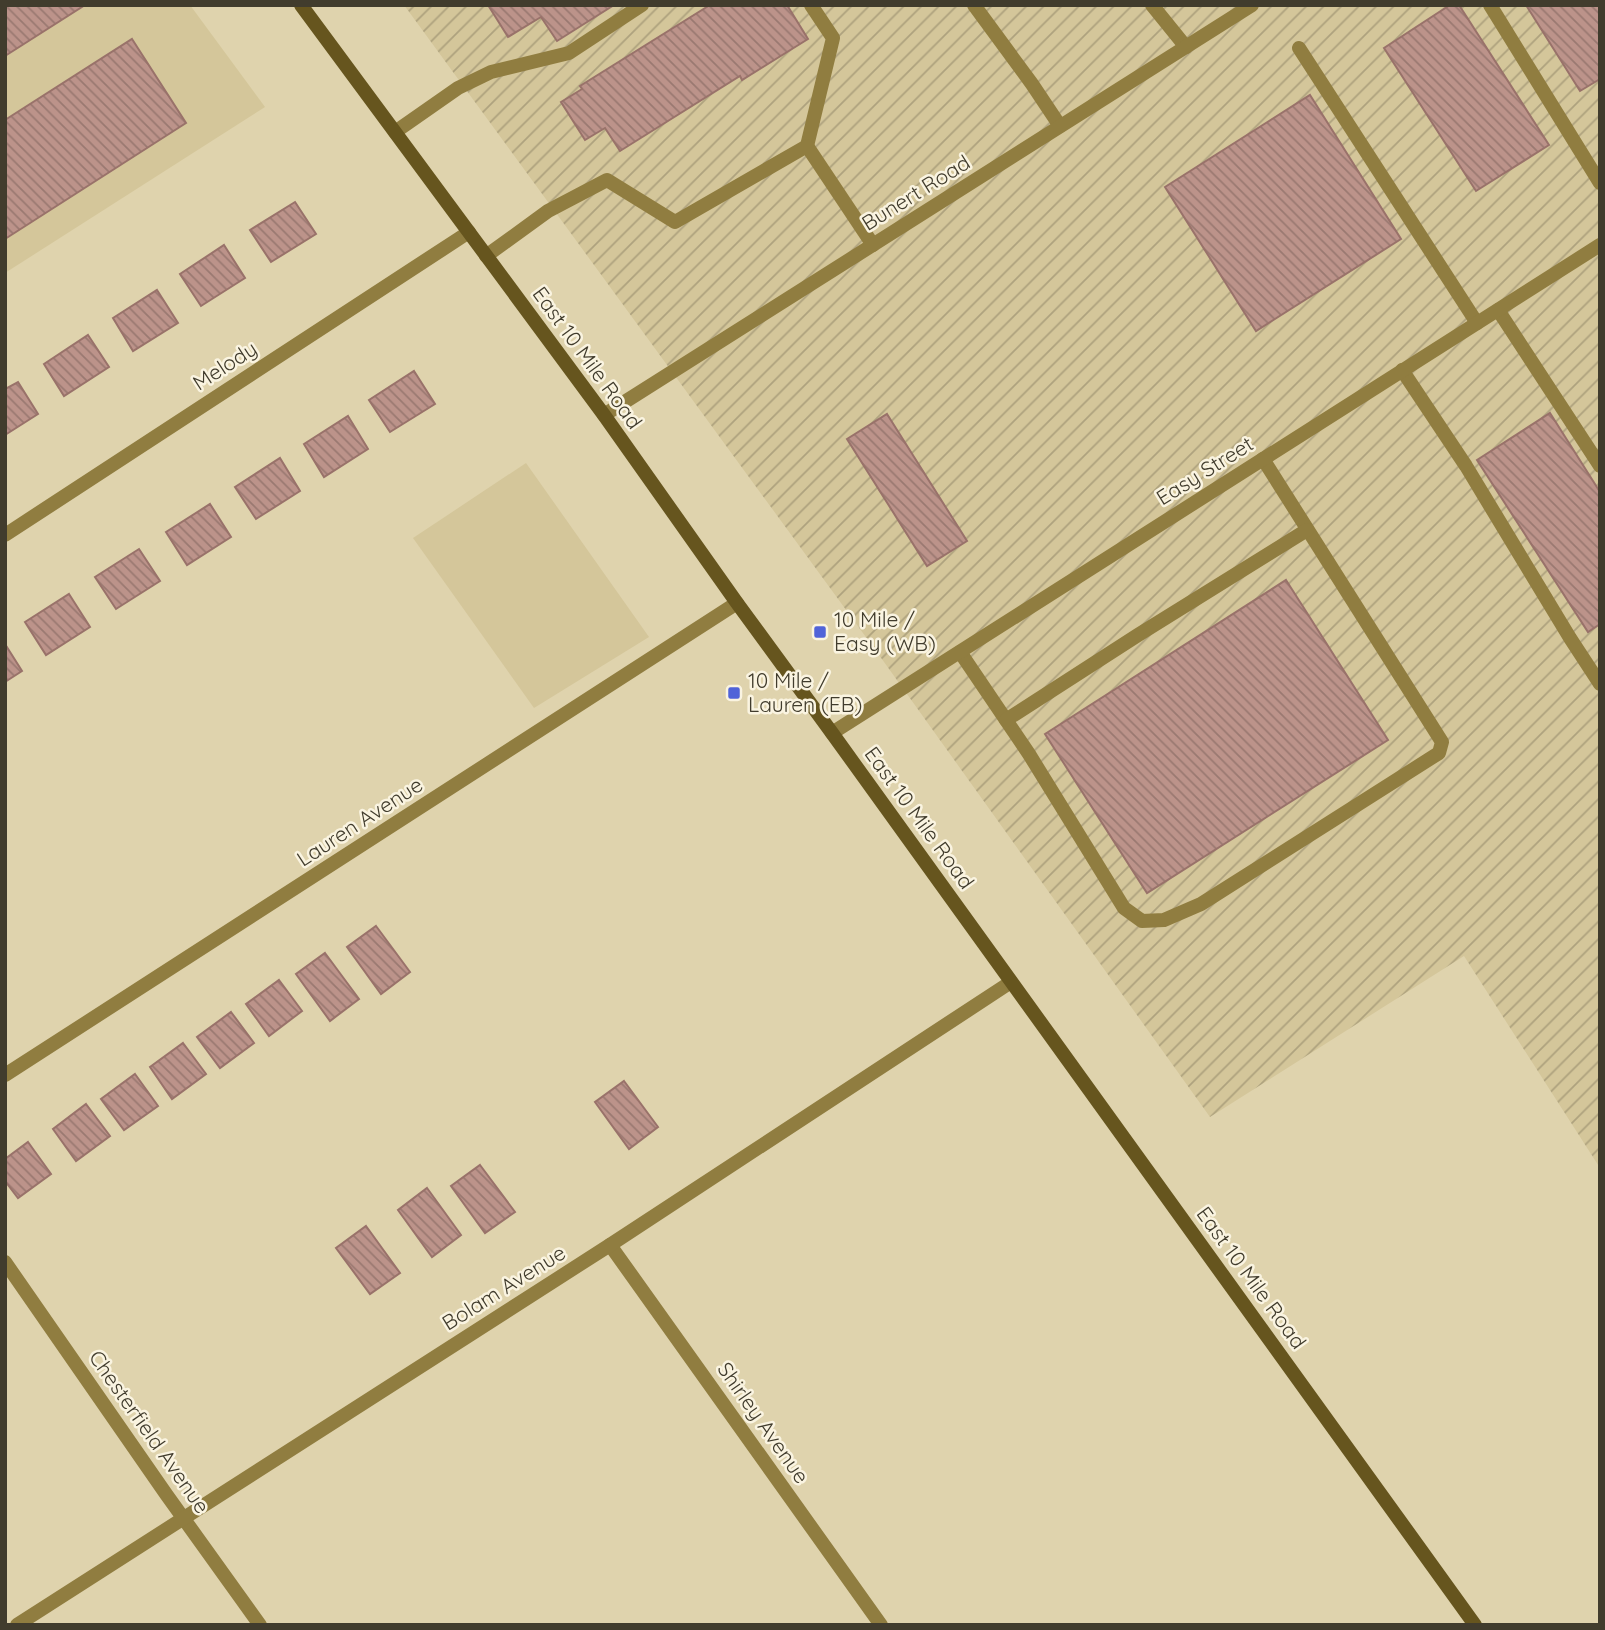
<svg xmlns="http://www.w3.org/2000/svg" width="1605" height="1630" viewBox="0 0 1605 1630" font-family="Quicksand,sans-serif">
<defs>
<pattern id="industrial-furrows" width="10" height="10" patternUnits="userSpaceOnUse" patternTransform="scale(1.75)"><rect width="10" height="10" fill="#d4c69a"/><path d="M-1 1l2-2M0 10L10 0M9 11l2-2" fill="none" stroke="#aea27e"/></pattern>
<pattern id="building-back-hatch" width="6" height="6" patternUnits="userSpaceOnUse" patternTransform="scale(1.75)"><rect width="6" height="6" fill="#bc938a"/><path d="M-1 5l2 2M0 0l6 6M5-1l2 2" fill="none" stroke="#9a7971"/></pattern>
</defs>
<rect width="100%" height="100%" fill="#dfd3ad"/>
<!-- built -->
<g fill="#d4c69a">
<path d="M5,5H190L265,107L5,273Z"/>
<path d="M526,463L649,637L534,708L413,538Z"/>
</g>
<!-- industrial -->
<path fill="url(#industrial-furrows)" d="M404,5H1600V1168L1464,956L1210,1117L879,655Z"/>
<!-- building -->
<g fill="url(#building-back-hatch)" stroke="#99726a" stroke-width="2">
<path d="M5,5H85L5,56Z"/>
<path d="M488,5H614L557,41L541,17L508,37Z"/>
<path d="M710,5H787L808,39L742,80L740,76L620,151L605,128L585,140L561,102L582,89L580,86Z"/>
<path d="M1450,5H1459L1549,145L1476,191L1384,48Z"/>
<path d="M1526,5H1600V79L1580,91Z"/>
<path d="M132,39L186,123L5,239V120Z"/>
<path d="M1310,95L1401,239L1256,331L1165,187Z"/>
<path d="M295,202L316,234L271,262L250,230Z"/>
<path d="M224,245L245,278L201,306L180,274Z"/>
<path d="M157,290L178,323L133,351L113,318Z"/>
<path d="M88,335L109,367L64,396L44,364Z"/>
<path d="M414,371L435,404L390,432L369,400Z"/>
<path d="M18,382L38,414L5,435V389Z"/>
<path d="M1550,413L1600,492V624L1588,632L1477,460Z"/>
<path d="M887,414L967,541L927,566L847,439Z"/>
<path d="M348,416L368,449L324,477L304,444Z"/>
<path d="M280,458L300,491L256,519L235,487Z"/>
<path d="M210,504L231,537L187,565L166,532Z"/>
<path d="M139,549L160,581L116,609L95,577Z"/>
<path d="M1286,580L1388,740L1147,893L1045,734Z"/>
<path d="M69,594L90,627L46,655L25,622Z"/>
<path d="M5,644L22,671L5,682Z"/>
<path d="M376,926L410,972L381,994L347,947Z"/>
<path d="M325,953L359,999L330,1021L296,974Z"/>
<path d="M279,980L302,1011L269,1036L246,1004Z"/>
<path d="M231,1012L254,1043L220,1068L197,1037Z"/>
<path d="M183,1043L206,1074L172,1099L150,1067Z"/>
<path d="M135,1074L158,1106L124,1130L101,1099Z"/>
<path d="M624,1081L658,1127L629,1149L595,1102Z"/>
<path d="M86,1104L110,1136L76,1161L53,1129Z"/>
<path d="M28,1142L51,1174L18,1198L5,1181V1159Z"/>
<path d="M480,1165L515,1212L485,1233L451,1186Z"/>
<path d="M427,1188L461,1235L432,1257L398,1210Z"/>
<path d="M366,1226L400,1273L370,1294L336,1248Z"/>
</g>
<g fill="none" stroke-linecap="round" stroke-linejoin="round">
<!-- service -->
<g stroke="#907d40" stroke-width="14">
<path d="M974,5L1032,84L1060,126"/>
<path d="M1152,5L1186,47"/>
<path d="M1490,5L1600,183"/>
<path d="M1299,48L1477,323"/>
<path d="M395,132L458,88L491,72L569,53L642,5"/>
<path d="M807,146L833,38L811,5"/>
<path d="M486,256L548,211L607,180L675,222L807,146L873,245"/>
<path d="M1498,310L1600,466"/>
<path d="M1402,370L1466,466L1570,638L1600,684"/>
<path d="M604,415L1252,5"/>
<path d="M960,652L1029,754L1124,908L1142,921L1164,920L1201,904L1439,753L1442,742L1263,459"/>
<path d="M1006,720L1138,635L1307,530"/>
</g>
<!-- minor -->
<g stroke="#907d40" stroke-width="14">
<path d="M5,535L469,232"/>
<path d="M832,733L1600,245"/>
<path d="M5,1075L737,603"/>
<path d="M610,1245L881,1625"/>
<path d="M5,1262L166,1494L260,1625"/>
<path d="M17,1625L610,1245L1011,982"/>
</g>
<!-- secondary -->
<path stroke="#66551e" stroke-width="14" d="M301,5L604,415L737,603L832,733L1475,1625"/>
</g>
<!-- markers -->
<g fill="#5063d8" stroke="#faf4e1" stroke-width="2.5">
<rect x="813" y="625" width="14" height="14" rx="3.5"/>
<rect x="727" y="686" width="14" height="14" rx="3.5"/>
</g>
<g text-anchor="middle" stroke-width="5" stroke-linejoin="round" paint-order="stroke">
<!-- street labels -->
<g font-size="21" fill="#413c2d" stroke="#faf4e1">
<text transform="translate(916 193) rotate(-32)" y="7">Bunert Road</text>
<text transform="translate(587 358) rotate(54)" y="7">East 10 Mile Road</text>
<text transform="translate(225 366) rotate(-33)" y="7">Melody</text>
<text transform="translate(1205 471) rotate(-32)" y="7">Easy Street</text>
<text transform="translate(919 818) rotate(54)" y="7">East 10 Mile Road</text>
<text transform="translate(360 822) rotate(-33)" y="7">Lauren Avenue</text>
<text transform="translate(1251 1278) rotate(54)" y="7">East 10 Mile Road</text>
<text transform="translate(504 1288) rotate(-32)" y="7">Bolam Avenue</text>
<text transform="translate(763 1423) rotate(55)" y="7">Shirley Avenue</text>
<text transform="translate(149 1432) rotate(55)" y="7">Chesterfield Avenue</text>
</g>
<!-- poi labels -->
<g font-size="21" fill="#413c2d" stroke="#faf4e1" text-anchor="start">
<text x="834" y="627">10 Mile /<tspan x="834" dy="24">Easy (WB)</tspan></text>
<text x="748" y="688">10 Mile /<tspan x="748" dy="24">Lauren (EB)</tspan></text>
</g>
</g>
<!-- border -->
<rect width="1605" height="1630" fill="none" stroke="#413c2d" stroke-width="14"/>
</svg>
